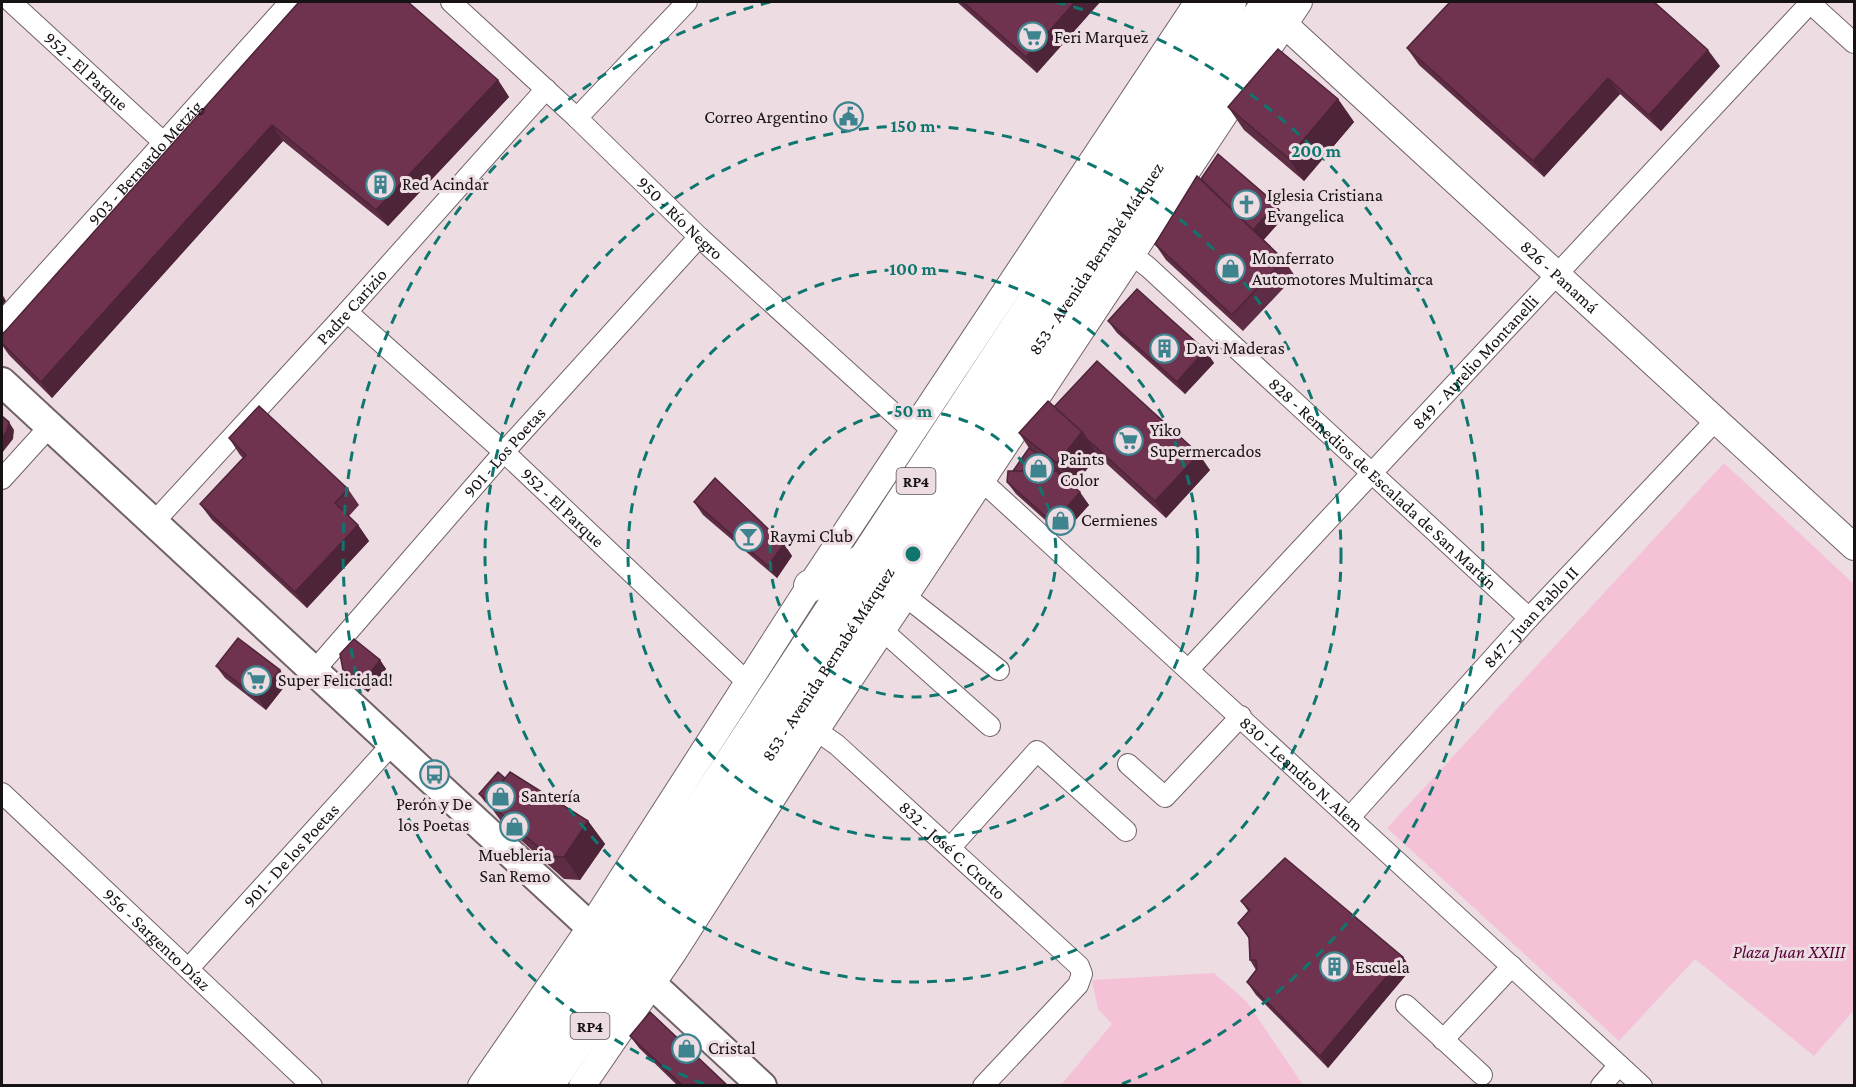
<svg xmlns="http://www.w3.org/2000/svg" width="1856" height="1087" viewBox="0 0 1856 1087" font-family="'Crimson Pro',serif">
<rect width="100%" height="100%" fill="#eddde3"/>
<!-- green -->
<g fill="#f4c1d6">
<path d="M1724,463L1854,584V1010L1814,1056L1695,959L1619,1041L1387,828Z"/>
<path d="M1214,973L1247,1002L1303,1085H1061L1112,1024L1098,1009L1092,980Z"/>
</g>
<g fill="none" stroke-linecap="round" stroke-linejoin="round">
<defs>
<g id="minor">
<path id="s1" d="M11,2L162,141"/>
<path id="s2" d="M451,2L577,118L699,237L913,431"/>
<path d="M1809,2L1854,43"/>
<path d="M577,118L687,2"/>
<path id="s3" d="M1130,253L1148,267L1529,618"/>
<path id="s4" d="M347,312L504,452L748,683"/>
<path id="s5" d="M2,322L290,2"/>
<path id="s6" d="M971,473L982,481L1642,1086"/>
<path d="M2,479L50,426"/>
<path id="s7" d="M155,521L347,312L546,89"/>
<path d="M905,596L999,670"/>
<path d="M882,630L990,726"/>
<path id="s8" d="M1190,668L1811,2"/>
<path id="s9" d="M314,671L504,452L699,237"/>
<path id="s10" d="M816,730L837,745L1079,966L1082,974L1078,985L983,1086"/>
<path d="M1128,764L1165,797L1241,716"/>
<path id="s11" d="M2,793L312,1086"/>
<path id="s12" d="M1351,816L1529,618L1715,421"/>
<path d="M951,847L1037,751L1126,831"/>
<path id="s13" d="M189,968L393,743"/>
<path d="M1406,1005L1482,1075"/>
<path d="M1443,1040L1512,966"/>
<path d="M1601,1086L1619,1065"/>
</g>
<g id="tertiary">
<path id="s14" d="M1272,13L1854,547"/>
<path d="M481,1086L590,928L810,586L1198,2"/>
<path d="M582,1086L673,953L816,730L1299,2"/>
</g>
<path id="secondary" d="M2,382L762,1086"/>
<g id="primary">
<path d="M810,586L862,561"/>
<path d="M513,1086L610,947L1230,2"/>
<path id="s15" d="M547,1086L651,936L958,465L1268,2"/>
</g>
</defs>
<!-- minor casing -->
<use href="#minor" stroke="#716268" stroke-width="22"/>
<!-- tertiary casing -->
<use href="#tertiary" stroke="#716268" stroke-width="28"/>
<!-- secondary casing -->
<use href="#secondary" stroke="#716268" stroke-width="32"/>
<!-- primary casing -->
<use href="#primary" stroke="#716268" stroke-width="34"/>
<!-- minor -->
<use href="#minor" stroke="#fff" stroke-width="20"/>
<!-- tertiary -->
<use href="#tertiary" stroke="#fff" stroke-width="26"/>
<!-- secondary -->
<use href="#secondary" stroke="#fff" stroke-width="28"/>
<!-- primary -->
<use href="#primary" stroke="#fff" stroke-width="32"/>
</g>
<!-- wall -->
<g fill="#5f2c45">
<path d="M299,2L498,80L509,97L388,226L283,141L52,398L9,355L2,345V335Z"/>
<path d="M957,2H1100L1037,73Z"/>
<path d="M1407,48L1720,66L1661,131L1620,94L1544,177L1419,65Z"/>
<path d="M1338,99L1354,122L1304,181L1244,130L1228,107Z"/>
<path d="M1201,179L1276,204L1284,217L1263,240L1284,260L1295,276L1243,331L1166,260L1155,244Z"/>
<path d="M1108,321L1205,350L1214,363L1185,394L1117,333Z"/>
<path d="M1054,407L1210,470L1166,518L1097,455L1073,486L1089,505L1062,535L1016,494L1007,482L1013,471L1029,448L1019,433Z"/>
<path d="M229,438L348,489L359,505L349,516L358,525L369,541L307,608L212,520L200,504L243,458L240,455Z"/>
<path d="M694,502L784,544L792,556L777,578L703,515Z"/>
<path d="M380,660L386,669L368,692L349,679L343,670Z"/>
<path d="M216,666L280,670L288,682L266,710L225,678Z"/>
<path d="M505,778L588,821L605,844L580,880L564,879L503,824L490,806L485,802L479,794Z"/>
<path d="M1241,901L1403,957L1411,969L1328,1068L1256,995L1247,982L1256,970L1250,960L1249,939L1238,923L1248,911Z"/>
<path d="M630,1036L728,1086H678L639,1048Z"/>
</g>
<!-- shaded-wall -->
<g fill="#4e2438">
<path d="M1075,2H1100L1037,73L1026,57Z"/>
<path d="M1708,50L1720,66L1661,131L1649,115Z"/>
<path d="M1608,78L1620,94L1544,177L1533,161Z"/>
<path d="M498,80L509,97L388,226L376,210Z"/>
<path d="M1338,99L1354,122L1304,181L1288,158Z"/>
<path d="M272,125L283,141L52,398L41,382Z"/>
<path d="M1276,204L1284,217L1261,243L1252,231Z"/>
<path d="M2,294L6,301L2,306Z"/>
<path d="M1205,350L1214,363L1185,394L1177,382Z"/>
<path d="M9,422L14,430L13,439L2,453V438Z"/>
<path d="M1082,432L1098,455L1074,486L1057,463Z"/>
<path d="M1199,454L1210,470L1166,518L1155,501Z"/>
<path d="M1080,492L1089,505L1062,535L1053,523Z"/>
<path d="M358,525L369,541L307,608L295,592Z"/>
<path d="M784,544L792,556L777,578L768,566Z"/>
<path d="M380,660L386,669L368,692L362,684Z"/>
<path d="M280,670L288,682L266,710L258,698Z"/>
<path d="M588,821L605,844L580,880L564,857Z"/>
<path d="M1403,957L1411,969L1328,1068L1320,1056Z"/>
</g>
<!-- building -->
<g fill="#6f3350" stroke="#4e2438" stroke-width="1.5">
<path d="M299,2H408L498,80L376,210L272,125L41,382L2,343V335Z"/>
<path d="M963,2H1075L1026,57Z"/>
<path d="M1450,2H1654L1708,50L1649,115L1608,78L1533,161L1407,48Z"/>
<path d="M1278,49L1338,99L1288,158L1228,107Z"/>
<path d="M1218,154L1276,204L1253,230L1201,179Z"/>
<path d="M1197,176L1284,260L1232,315L1155,244Z"/>
<path d="M1137,289L1205,350L1177,382L1108,321Z"/>
<path d="M1097,361L1199,454L1155,501L1086,438L1082,432L1054,407Z"/>
<path d="M1048,401L1082,432L1057,463L1019,433Z"/>
<path d="M259,406L348,489L335,503L358,525L295,592L200,504L246,455L229,438Z"/>
<path d="M2,416L9,422L7,431L2,438Z"/>
<path d="M1029,448L1068,478L1063,477L1056,471H1013Z"/>
<path d="M1008,471H1056L1080,492L1053,523L1007,482Z"/>
<path d="M715,478L784,544L768,566L694,502Z"/>
<path d="M238,638L280,670L258,698L216,666Z"/>
<path d="M354,639L380,660L362,684L343,670L340,654Z"/>
<path d="M498,772L505,778L487,800L479,794Z"/>
<path d="M510,772L588,821L564,857L548,856L487,801Z"/>
<path d="M1285,858L1403,957L1320,1056L1247,982L1257,969L1256,960H1250L1249,937L1238,923L1250,910L1241,901Z"/>
<path d="M650,1012L728,1086H683L630,1036Z"/>
</g>
<!-- distance rings -->
<g fill="none" stroke="#0f766e" stroke-width="3" stroke-dasharray="10 8">
<circle cx="913" cy="554" r="143"/>
<circle cx="913" cy="554" r="285"/>
<circle cx="913" cy="554" r="428"/>
<path d="M704 1084A570 570 0 0 1 770 2M1056 2A570 570 0 0 1 1122 1084"/>
</g>
<!-- icons -->
<defs>
<symbol id="supermarket-ring" viewBox="-11 -11 22 22"><circle r="9.5" fill="#eddde3" stroke="#3e848f" stroke-width="1.5"/><path d="M-6-5.5h2.5l.6 2H6L4.5 2H-2.5L-4.4-4H-6ZM-1.5 3.2a1.3 1.3 0 1 0 .1 0ZM3 3.2a1.3 1.3 0 1 0 .1 0Z" fill="#3e848f"/></symbol>
<symbol id="civic-ring" viewBox="-11 -11 22 22"><circle r="9.5" fill="#eddde3" stroke="#3e848f" stroke-width="1.5"/><path d="M-.6-6.5H3V-4.5H.6V-3L4-1V1h2V6H-6V1h2V-1L-.6-3ZM-1.2 2.5V6h2.4V2.5Z" fill="#3e848f"/></symbol>
<symbol id="building-ring" viewBox="-11 -11 22 22"><circle r="9.5" fill="#eddde3" stroke="#3e848f" stroke-width="1.5"/><path d="M-4-6H4V6H1V3H-1V6H-4ZM-2.5-4.3h1.7v1.8h-1.7ZM.8-4.3h1.7v1.8H.8ZM-2.5-1h1.7V.8h-1.7ZM.8-1h1.7V.8H.8Z" fill="#3e848f"/></symbol>
<symbol id="church-ring" viewBox="-11 -11 22 22"><circle r="9.5" fill="#eddde3" stroke="#3e848f" stroke-width="1.5"/><path d="M-1.2-6h2.4v3.5h3.3v2.4h-3.3V6h-2.4V-.1h-3.3v-2.4h3.3Z" fill="#3e848f"/></symbol>
<symbol id="shop-ring" viewBox="-11 -11 22 22"><circle r="9.5" fill="#eddde3" stroke="#3e848f" stroke-width="1.5"/><path d="M-5-2.5h2.3a2.7 3.5 0 0 1 5.4 0H5L5.5 6h-11ZM-1.5-2.5h3a1.5 2.3 0 0 0-3 0Z" fill="#3e848f"/></symbol>
<symbol id="bar-ring" viewBox="-11 -11 22 22"><circle r="9.5" fill="#eddde3" stroke="#3e848f" stroke-width="1.5"/><path d="M-6-5H6L.8 .8V4.5H3.5V6h-7V4.5H-.8V.8Z" fill="#3e848f"/></symbol>
<symbol id="bus-ring" viewBox="-11 -11 22 22"><circle r="9.5" fill="#eddde3" stroke="#3e848f" stroke-width="1.5"/><path d="M-5-6H5V4H4V6H2V4H-2V6H-4V4H-5ZM-3.5-4V0h7V-4ZM-3.5 1.2v1.5H-2V1.2ZM2 1.2v1.5H3.5V1.2Z" fill="#3e848f"/></symbol>
</defs>
<g fill-rule="evenodd">
<use href="#supermarket-ring" x="1016" y="20" width="33" height="33"/>
<use href="#civic-ring" x="832" y="100" width="33" height="33"/>
<use href="#building-ring" x="364" y="168" width="33" height="33"/>
<use href="#church-ring" x="1230" y="188" width="33" height="33"/>
<use href="#shop-ring" x="1214" y="252" width="33" height="33"/>
<use href="#building-ring" x="1148" y="332" width="33" height="33"/>
<use href="#supermarket-ring" x="1112" y="424" width="33" height="33"/>
<use href="#shop-ring" x="1022" y="452" width="33" height="33"/>
<use href="#shop-ring" x="1044" y="504" width="33" height="33"/>
<use href="#bar-ring" x="732" y="520" width="33" height="33"/>
<use href="#supermarket-ring" x="240" y="664" width="33" height="33"/>
<use href="#bus-ring" x="418" y="758" width="33" height="33"/>
<use href="#shop-ring" x="484" y="780" width="33" height="33"/>
<use href="#shop-ring" x="498" y="810" width="33" height="33"/>
<use href="#building-ring" x="1318" y="950" width="33" height="33"/>
<use href="#shop-ring" x="670" y="1032" width="33" height="33"/>
</g>
<g text-anchor="middle" stroke-width="6" stroke-linejoin="round" paint-order="stroke">
<!-- shield labels -->
<g fill="#eddde3" stroke="#574f52" stroke-width="1.5">
<rect x="896.5" y="468" width="39" height="26" rx="4.5"/>
<rect x="570.5" y="1013" width="39" height="26" rx="4.5"/>
</g>
<g font-size="16" font-weight="bold" fill="#171214">
<text x="916" y="487">RP4</text>
<text x="590" y="1032">RP4</text>
</g>
<!-- poi labels -->
<g font-size="18" fill="#171214" stroke="#eddde3" text-anchor="start">
<text x="1054" y="43">Feri Marquez</text>
<text x="828" y="123" text-anchor="end">Correo Argentino</text>
<text x="402" y="190">Red Acindar</text>
<text x="1267" y="201">Iglesia Cristiana<tspan x="1267" dy="21">Evangelica</tspan></text>
<text x="1252" y="264">Monferrato<tspan x="1252" dy="21">Automotores Multimarca</tspan></text>
<text x="1186" y="354">Davi Maderas</text>
<text x="1150" y="436">Yiko<tspan x="1150" dy="21">Supermercados</tspan></text>
<text x="1060" y="465">Paints<tspan x="1060" dy="21">Color</tspan></text>
<text x="1081" y="526">Cermienes</text>
<text x="770" y="542">Raymi Club</text>
<text x="278" y="686">Super Felicidad!</text>
<text x="521" y="802">Santería</text>
<text x="434" y="810" text-anchor="middle">Perón y De<tspan x="434" dy="21">los Poetas</tspan></text>
<text x="515" y="861" text-anchor="middle">Muebleria<tspan x="515" dy="21">San Remo</tspan></text>
<text x="1355" y="973">Escuela</text>
<text x="708" y="1054">Cristal</text>
</g>
<!-- street labels -->
<g font-size="18" fill="#171214" stroke="#eddde3">
<text dy="6" stroke="none"><textPath href="#s1" startOffset="102">952 - El Parque</textPath></text>
<text dy="6" stroke="none"><textPath href="#s5" startOffset="214">903 - Bernardo Metzig</textPath></text>
<text dy="6" stroke="none"><textPath href="#s2" startOffset="315">950 - Río Negro</textPath></text>
<text dy="6" stroke="none"><textPath href="#s15" startOffset="993">853 - Avenida Bernabé Márquez</textPath></text>
<text dy="6" stroke="none"><textPath href="#s14" startOffset="390">826 - Panamá</textPath></text>
<text dy="6" stroke="none"><textPath href="#s7" startOffset="291">Padre Carizio</textPath></text>
<text dy="6" stroke="none"><textPath href="#s8" startOffset="418">849 - Aurelio Montanelli</textPath></text>
<text dy="6" stroke="none"><textPath href="#s9" startOffset="290">901 - Los Poetas</textPath></text>
<text dy="6" stroke="none"><textPath href="#s3" startOffset="342">828 - Remedios de Escalada de San Martín</textPath></text>
<text dy="6" stroke="none"><textPath href="#s4" startOffset="291">952 - El Parque</textPath></text>
<text dy="6" stroke="none"><textPath href="#s12" startOffset="268">847 - Juan Pablo II</textPath></text>
<text dy="6" stroke="none"><textPath href="#s15" startOffset="507">853 - Avenida Bernabé Márquez</textPath></text>
<text dy="6" stroke="none"><textPath href="#s6" startOffset="447">830 - Leandro N. Alem</textPath></text>
<text dy="6" stroke="none"><textPath href="#s10" startOffset="182">832 - José C. Crotto</textPath></text>
<text dy="6" stroke="none"><textPath href="#s13" startOffset="152">901 - De los Poetas</textPath></text>
<text dy="6" stroke="none"><textPath href="#s11" startOffset="213">956 - Sargento Díaz</textPath></text>
</g>
<!-- park labels -->
<g font-size="18" font-style="italic" fill="#540033" stroke="#eddde3">
<text x="1789" y="958">Plaza Juan XXIII</text>
</g>
</g>
<circle cx="913" cy="554" r="9" fill="#0f766e" stroke="#eddde3" stroke-width="3"/>
<g font-size="18" text-anchor="middle" font-weight="bold" fill="#0f766e" stroke="#eddde3" stroke-width="6" stroke-linejoin="round" paint-order="stroke">
<text x="913" y="132">150 m</text>
<text x="1316" y="157">200 m</text>
<text x="913" y="275">100 m</text>
<text x="913" y="417">50 m</text>
</g>
<!-- border -->
<rect width="1856" height="1087" fill="none" stroke="#171214" stroke-width="6"/>
</svg>
